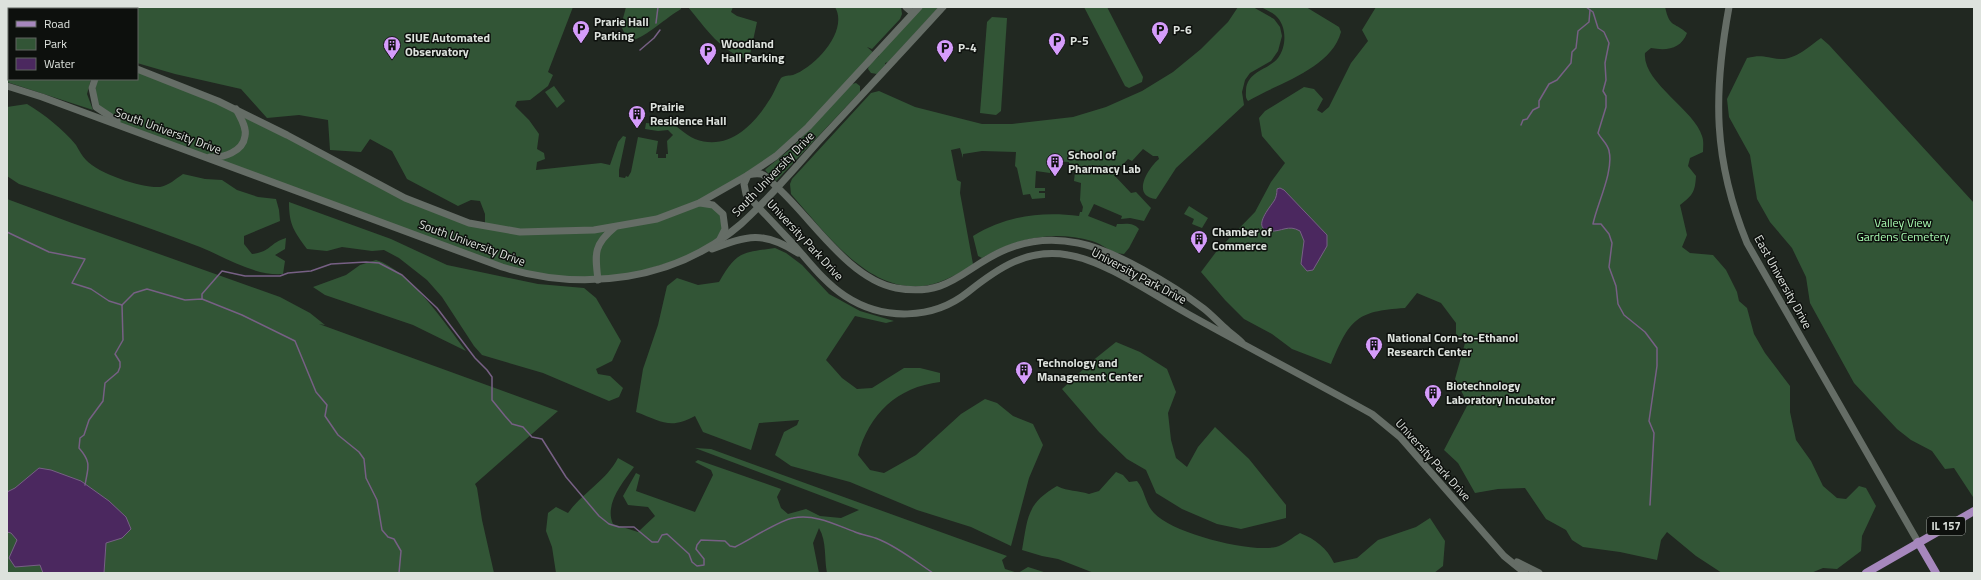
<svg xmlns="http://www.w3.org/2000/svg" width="1981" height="580" viewBox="0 0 1981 580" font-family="'Titillium Web',sans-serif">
<rect width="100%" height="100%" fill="#212821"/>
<!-- green -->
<g fill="#325536">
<path d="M7,7H573L548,72L553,75L548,86L530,100L517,101L515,106L529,120L539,134L537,149L544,153L545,159L537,162L536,170L601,163L610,165L618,142L623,136L626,137L619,170V177L625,178L626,176L628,177L631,172L638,137L658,141L656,154H658V158H666V154H668L667,141L673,135L668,130L658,131L645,129L646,123L656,124L665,118C675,124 684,134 695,139C727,151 752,127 768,102C774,94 776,86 781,78C785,75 789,76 793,75C815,67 849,31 835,7H901L902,14L900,19L872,49L867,47L875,54L790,144L703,201L719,209L723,233L697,254L615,279L532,275L129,129L96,107L95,79H137V69L218,101L405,198L485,227V214L480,201L471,200L458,206L407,179L392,151L370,139L361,152L330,150L328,120L299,115L267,118L241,89L175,74L137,63V9H9V39H7Z"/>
<path d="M626,7H681V9C667,17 646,37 631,41L626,36L621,26Z"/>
<path d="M688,7H733L731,12L737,16L757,22L749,59C723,55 704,26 688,7Z"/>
<path d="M922,7H937V9L888,62L885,63V65L877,74L871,73L868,69L869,65L879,56V54Z"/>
<path d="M1084,7H1107L1143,77L1142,82L1129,88L1125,86Z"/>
<path d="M1238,7H1253L1274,19L1280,27L1282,36L1278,51L1271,61L1250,73L1245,80L1242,92L1244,105L1176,168L1156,199C1130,196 1149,167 1159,159L1158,156H1153L1143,149L1132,161L1128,159L1117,171L1118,172L1114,175L1131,193L1136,192L1151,208L1144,221L1130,218L1121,219L1122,216L1094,204L1088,216L1116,227L1117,224C1126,224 1133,222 1139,229L1129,248L1124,254C1112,254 1103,244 1092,241C1053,230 1017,238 982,258L978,256L973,236C1006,216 1041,211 1079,216L1080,212H1082L1083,207L1080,200L1081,183L1074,181L1075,172H1069V162L1051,161L1050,173L1036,171L1035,188H1045V191H1039V193H1045V198L1032,199L1030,194L1023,195L1017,168L1015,166L1016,152L982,151L963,154V158L960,148L951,150L957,180L961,182L960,193L973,264C966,270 957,274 949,278C881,311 831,239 791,194L790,184L792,179L871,93L879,91L915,107L982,124H1012L1073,117L1106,107L1142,91L1173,72L1201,49L1228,22Z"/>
<path d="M1261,7H1306L1339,27L1341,32C1331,69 1278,83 1248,101C1245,98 1246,94 1246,90C1247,71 1268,70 1278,58C1287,46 1287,25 1275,15C1271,12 1266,10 1261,7Z"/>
<path d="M1376,7H1665C1670,28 1673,21 1687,33C1681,49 1667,51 1651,48L1645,53C1642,82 1695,110 1702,136C1704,141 1703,147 1703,152L1690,158L1688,166L1696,176C1695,192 1693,195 1680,205L1687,235L1682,247L1690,253L1713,255L1726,270L1737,292L1739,301L1747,308L1754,334L1765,353L1790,386V412L1796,440L1811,461L1823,486L1837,498L1846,499L1859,486L1866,488L1876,506L1862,536L1861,551L1837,569L1823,568L1811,573H1722L1696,556L1667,532L1661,540L1657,560L1620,552L1583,547L1572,540L1566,530L1546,519L1525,488L1498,489L1475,493L1458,463L1444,450L1468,404L1455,379L1465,343L1456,334V323L1441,303L1417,293L1405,308C1355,311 1350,320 1331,364L1292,349L1272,334L1244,319L1225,300L1201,272L1216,252L1255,212L1271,182L1285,163L1262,136L1259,118L1265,111L1304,87L1314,89L1323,99L1317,110L1322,113L1329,107L1351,63L1368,41L1362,30Z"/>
<path d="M992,17L1007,18L1001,111L996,115L980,113L987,22Z"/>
<path d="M1821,38L1829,45L1974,203L1973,497L1954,468L1945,469L1932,451L1911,440L1897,429L1854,383L1810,303L1806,277L1792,248L1770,222L1757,199L1750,155L1729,117L1727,99L1747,58C1763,54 1766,58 1780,59C1795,60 1810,46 1821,38Z"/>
<path d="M7,43H9V79H91L87,94L93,110L7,82Z"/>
<path d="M856,83L860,86V92L776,181L765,170L767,168L793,147L852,84Z"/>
<path d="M554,86L565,101L557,108L545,92Z"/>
<path d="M27,104C45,115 63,129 76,145C79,150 82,156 86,160C99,174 141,188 160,187C168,186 177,178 183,174L205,179L222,180L237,190L258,197L276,199L279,210L280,221L244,236V244L252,254C271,252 269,243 286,238L285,249L275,255L285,261L283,274C254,276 227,258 200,247C140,224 80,204 19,184L7,176V107Z"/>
<path d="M7,199L72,223L280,297L310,313L325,325L319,324L558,411L475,484L477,488L482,520L494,573H7Z"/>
<path d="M289,202L391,239L447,265L538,284L584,288L596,298L621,341L612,361L596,369L598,374L610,376L623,388L619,397L609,401L543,373L482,355L474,346L442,297L427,280L399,258L384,250L372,251L342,247L327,251L307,249C294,231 289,225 289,202Z"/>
<path d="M1189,206L1208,218L1202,228L1192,224L1194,219L1184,214Z"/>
<path d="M775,248L786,253L802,265L829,294L860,311L894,321L886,323L855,316L826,360L842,378L857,389L872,388L904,368H920L940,373V382C897,387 869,414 858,455L870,470L884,473L916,455L961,414L985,399L997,403L1013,416L1033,424L1043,445L1029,478L1011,546L971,527L917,510L850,482L791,466L775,455L784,432L797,425L799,420L759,423L751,450L703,432L695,416C670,430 661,421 636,412L643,369L658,325L667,286L677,278L698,285L719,282C737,251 741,253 775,248Z"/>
<path d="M376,260C409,270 445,323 466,351L413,325L325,295L313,287L346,275L360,265Z"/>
<path d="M1116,342L1140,352L1167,369L1176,392L1168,413L1171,440L1176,458L1187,467L1198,447L1215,427L1249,459L1286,505V518L1241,529L1217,524L1182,509L1156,493L1146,470L1127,459L1099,432L1062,389L1091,362Z"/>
<path d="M695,448L711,449L1007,556L1002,560L1005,569L1018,573L1028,567L1047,573H827C824,558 827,542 819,528L813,543L819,573H556L552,547L546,531L548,513L556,507L568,513C583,492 606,481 618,458L634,467C623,482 604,504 613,524L638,532L655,516L648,507L628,505L623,496L636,473L640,475L636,491L695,512L713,475L711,470L695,462L698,460L781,489L777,497L781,508L788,514L806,509L820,516L841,518L859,510Z"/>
<path d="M1116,472L1123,475L1129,482L1137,481C1145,490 1145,504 1154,513C1172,533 1249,553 1276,547C1284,545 1293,537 1300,533C1315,539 1327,548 1334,563L1357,558L1378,540L1416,527L1430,518L1445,541L1443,566L1434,573H1094L1058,559L1042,556L1022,550C1028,518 1026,504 1057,486C1069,492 1077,490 1089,494L1099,491Z"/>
</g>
<!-- water -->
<g fill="#4b285f" stroke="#776085">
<path d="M1280,188L1284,190L1327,235V246L1313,270L1307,271L1301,264L1304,241L1300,231C1288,224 1282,232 1270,231C1251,229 1270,207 1274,201C1276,198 1277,194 1277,189Z"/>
<path d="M39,468L51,470L81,481L109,501L126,517L131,529L122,538L106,543L104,573H43L40,565L15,567L9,558L17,540L11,533L7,532V492L15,488Z"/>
</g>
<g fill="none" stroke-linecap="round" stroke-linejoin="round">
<!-- stream -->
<g stroke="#776085" stroke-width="1.5">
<path d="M1586,7L1593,12L1598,28L1604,32L1609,43L1605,63L1606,80L1603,91L1606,96V107L1598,133C1601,139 1608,144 1609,151C1614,171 1597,204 1593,224H1601L1609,234L1612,243L1609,267L1616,286L1618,304L1624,315L1645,332L1657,348V366L1649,421L1654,433L1650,505"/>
<path d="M656,23L658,7"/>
<path d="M640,50L654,38L660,30"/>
<path d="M1521,125L1523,120L1527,119L1533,110L1539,107V101L1549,84L1557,80L1571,63L1572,52L1576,48L1578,31L1589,22L1590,10"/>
<path d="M7,232L49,252L85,259L72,283L91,289L109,301L122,305"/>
<path d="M202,299V294L222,271L245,276H280L288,273L311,271L331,264L366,262L379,263L402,275L437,308L475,358L487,370L492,377V400L505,416L512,424L523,427L532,437L542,439L566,477L599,516L609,524L619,527H634L652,542H658L662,535L667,534L689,554L692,562L697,566L704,565V559L696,549L697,545L701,540L725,541L730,546L735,547C749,540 780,520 793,518C815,514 834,524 855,532C862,535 871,536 878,539C898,547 915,561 933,573"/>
<path d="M122,305L134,293L147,289L185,300L202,299L242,315L295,341L316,392L327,405L325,416L338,435L359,452L364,459L366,478L377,500L382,530L388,537L394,539L401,551L399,573"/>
<path d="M85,485C88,467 92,463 79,448L80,438L84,435L89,420L103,401L105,383L118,372L120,367V362L115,354L123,340L122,305"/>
</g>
<!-- secondary -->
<g stroke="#656d66" stroke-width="7">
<path d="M906,7L913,13"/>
<path d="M1729,7C1713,94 1713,160 1747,243L1918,542"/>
<path d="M7,39H9"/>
<path d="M137,69L218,101L287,135L405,198L469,223L520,232L594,230L657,219L699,203L748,175L776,156L808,127L919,7"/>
<path d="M95,79L92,88L96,107L117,121"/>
<path d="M7,86L42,97L502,267C584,292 675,281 741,224C769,199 793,170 818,142C860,97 902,52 943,7"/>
<path d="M210,157C223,158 243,152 245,136C247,127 240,117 236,109"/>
<path d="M700,203L713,205L723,214L725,229L720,239"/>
<path d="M712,249C747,236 763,230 798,253"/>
<path d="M598,280C595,254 593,245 615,227"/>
<path d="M1243,344C1238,338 1231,334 1225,328C1218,322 1211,314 1203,308C1173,285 1114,250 1078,243C1054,238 1029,240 1007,249C964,266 951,298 896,288C849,279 813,220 778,188C774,185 770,179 765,176C760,172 753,174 748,175L744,184L746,194C762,211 778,228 794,245C810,263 825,283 845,296C883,321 933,320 968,292C998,268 1027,248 1068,255C1104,260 1155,296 1188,314C1249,348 1311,380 1372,414L1400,437L1504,556L1525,573"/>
<path d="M1517,562L1539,573"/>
</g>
<!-- primary -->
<g stroke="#a687bd" stroke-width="8">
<path d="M1918,542L1936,573"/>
<path d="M1866,573L1974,511"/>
</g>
</g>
<!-- icons -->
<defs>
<symbol id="parking-pin" viewBox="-11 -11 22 30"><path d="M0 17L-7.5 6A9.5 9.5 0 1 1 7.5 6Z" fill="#d59cfb" stroke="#0d100d"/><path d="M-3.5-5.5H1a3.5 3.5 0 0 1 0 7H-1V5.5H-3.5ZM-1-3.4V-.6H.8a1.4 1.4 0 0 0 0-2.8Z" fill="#111"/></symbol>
<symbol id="building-pin" viewBox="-11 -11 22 30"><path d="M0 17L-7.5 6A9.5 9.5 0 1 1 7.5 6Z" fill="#d59cfb" stroke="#0d100d"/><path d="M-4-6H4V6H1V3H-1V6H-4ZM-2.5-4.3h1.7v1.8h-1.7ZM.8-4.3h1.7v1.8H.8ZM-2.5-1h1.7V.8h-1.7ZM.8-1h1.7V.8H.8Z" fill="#111"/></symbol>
</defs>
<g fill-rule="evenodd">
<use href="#parking-pin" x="571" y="19" width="20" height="27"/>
<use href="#parking-pin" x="1150" y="20" width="20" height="27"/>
<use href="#parking-pin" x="1047" y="31" width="20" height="27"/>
<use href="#building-pin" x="382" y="35" width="20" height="27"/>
<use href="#parking-pin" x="935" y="38" width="20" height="27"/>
<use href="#parking-pin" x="698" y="41" width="20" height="27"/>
<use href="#building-pin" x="627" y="104" width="20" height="27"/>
<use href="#building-pin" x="1045" y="152" width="20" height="27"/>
<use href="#building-pin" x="1189" y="229" width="20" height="27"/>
<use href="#building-pin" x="1364" y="335" width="20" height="27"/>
<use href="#building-pin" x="1014" y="360" width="20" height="27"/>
<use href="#building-pin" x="1423" y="383" width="20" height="27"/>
</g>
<g text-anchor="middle" stroke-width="3" stroke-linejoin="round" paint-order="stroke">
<!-- shield labels -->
<rect fill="#0d100d" stroke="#9fa39f" stroke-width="1" x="1927" y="517" width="38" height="18" rx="3"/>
<g font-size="11" font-weight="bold" fill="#dde2dd">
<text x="1946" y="530">IL 157</text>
</g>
<!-- poi labels -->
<g font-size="12" font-weight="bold" fill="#dde2dd" stroke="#0d100d" text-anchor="start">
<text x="594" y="26">Prarie Hall<tspan x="594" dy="14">Parking</tspan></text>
<text x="1173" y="34">P-6</text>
<text x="405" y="42">SIUE Automated<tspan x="405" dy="14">Observatory</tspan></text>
<text x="1070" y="45">P-5</text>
<text x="721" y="48">Woodland<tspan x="721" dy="14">Hall Parking</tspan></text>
<text x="958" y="52">P-4</text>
<text x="650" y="111">Prairie<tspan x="650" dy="14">Residence Hall</tspan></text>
<text x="1068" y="159">School of<tspan x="1068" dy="14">Pharmacy Lab</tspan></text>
<text x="1212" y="236">Chamber of<tspan x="1212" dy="14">Commerce</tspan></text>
<text x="1387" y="342">National Corn-to-Ethanol<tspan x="1387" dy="14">Research Center</tspan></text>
<text x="1037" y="367">Technology and<tspan x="1037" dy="14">Management Center</tspan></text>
<text x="1446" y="390">Biotechnology<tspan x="1446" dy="14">Laboratory Incubator</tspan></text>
</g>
<!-- street labels -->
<g font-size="12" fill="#dde2dd" stroke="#0d100d">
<text transform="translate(168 131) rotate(20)" y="4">South University Drive</text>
<text transform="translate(773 174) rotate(-46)" y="4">South University Drive</text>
<text transform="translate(805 240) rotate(47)" y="4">University Park Drive</text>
<text transform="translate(472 243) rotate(20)" y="4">South University Drive</text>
<text transform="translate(1139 276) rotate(28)" y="4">University Park Drive</text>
<text transform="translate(1783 282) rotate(61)" y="4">East University Drive</text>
<text transform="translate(1433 460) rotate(48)" y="4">University Park Drive</text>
</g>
<!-- park labels -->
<g font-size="12" fill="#a9fcb2" stroke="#0d100d">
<text x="1903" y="227">Valley View<tspan x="1903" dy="14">Gardens Cemetery</tspan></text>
</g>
</g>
<!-- border -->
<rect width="1981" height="580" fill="none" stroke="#dde2dd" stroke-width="16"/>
<!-- legend -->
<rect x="8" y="8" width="130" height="72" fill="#0d100d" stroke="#606460"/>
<rect x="16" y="21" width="20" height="6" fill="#a687bd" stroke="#606460"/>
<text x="44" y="28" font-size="12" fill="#dde2dd">Road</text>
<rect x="16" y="38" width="20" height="12" fill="#325536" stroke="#606460"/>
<text x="44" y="48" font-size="12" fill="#dde2dd">Park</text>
<rect x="16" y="58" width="20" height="12" fill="#4b285f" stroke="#606460"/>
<text x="44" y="68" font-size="12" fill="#dde2dd">Water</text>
</svg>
